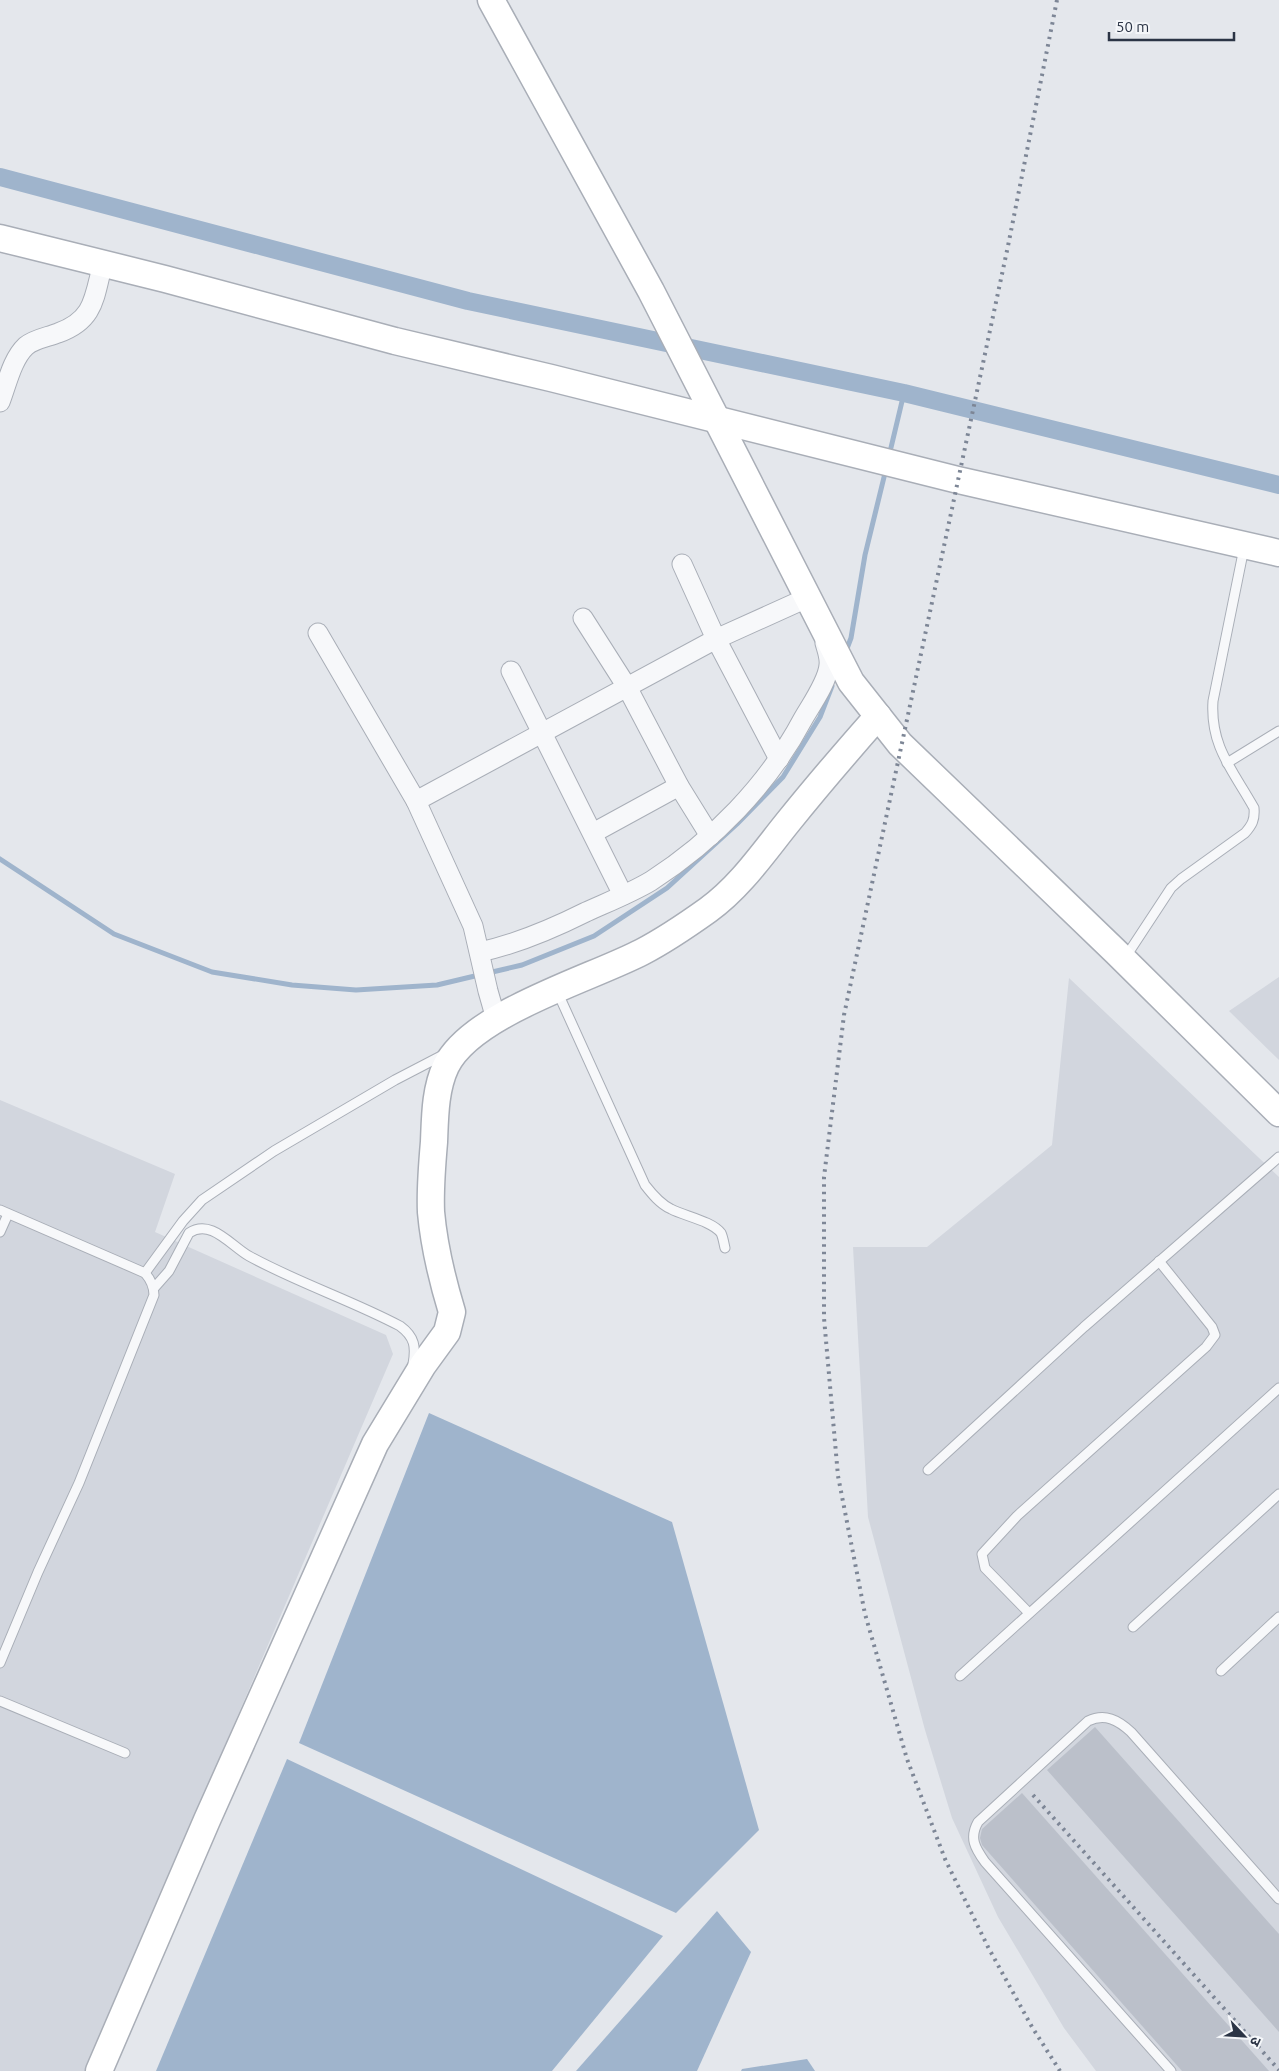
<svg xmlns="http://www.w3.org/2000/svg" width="1279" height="2071" viewBox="0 0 1279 2071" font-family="Ubuntu,'Noto Sans Devanagari',sans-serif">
<rect width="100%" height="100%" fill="#e4e7ec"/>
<!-- built -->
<g fill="#d2d6de">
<path d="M1279,977V1060L1229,1011Z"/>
<path d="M1069,978L1279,1177V2071H1096L1064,2028L998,1917L952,1818L925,1730L868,1517L853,1247H927L1052,1145Z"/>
<path d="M0,1100L175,1174L155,1232L386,1335L393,1354L85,2071H0Z"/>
</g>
<!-- water -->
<g fill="#9fb4cc">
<path d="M429,1413L672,1522L759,1830L676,1913L299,1743Z"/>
<path d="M287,1759L663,1936L552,2071H156Z"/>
<path d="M717,1911L751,1952L697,2071H576Z"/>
<path d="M807,2059L815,2071H741L742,2069Z"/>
</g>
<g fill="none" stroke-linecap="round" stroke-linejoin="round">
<!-- stream -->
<g stroke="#9fb4cc" stroke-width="5">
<path d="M889,456L904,393"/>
<path d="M846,651L851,638L865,555L886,469"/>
<path d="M0,859L114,934L212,972L292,985L356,990L437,985L479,975"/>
<path d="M488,973L522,965L594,936L667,888L737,824L783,777L820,717L832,686"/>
</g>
<!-- canal -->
<path stroke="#9fb4cc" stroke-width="18" d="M0,177L468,301L904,393L1279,485"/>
</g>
<!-- building -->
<g fill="#bbc0ca">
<path d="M1095,1727L1279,1934V2032L1047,1770Z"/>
<path d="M1022,1793L1269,2071H1182L982,1845L980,1838L982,1829Z"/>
</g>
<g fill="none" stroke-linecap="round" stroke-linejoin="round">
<defs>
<g id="lane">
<path d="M1227,763L1279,731"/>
<path d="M1125,958L1171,888L1181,879L1245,833C1252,825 1255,820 1254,808C1233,770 1210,747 1213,701L1244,548"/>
<path d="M557,991L645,1185C652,1194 660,1204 671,1209C684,1216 712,1221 721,1233C723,1237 724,1244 725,1248"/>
<path d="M0,1210L145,1273C151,1280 154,1286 154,1295L79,1483L38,1572L0,1663"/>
<path d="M0,1232L8,1214"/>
<path d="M145,1273L183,1221L202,1200L274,1151L395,1080L445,1054"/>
<path d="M154,1288L169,1271L189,1233C211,1218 231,1246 249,1256C298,1283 351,1300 400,1326C415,1337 416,1347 413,1364"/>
<path d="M928,1470L1084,1327L1279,1157"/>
<path d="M1029,1613L985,1568L982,1554L1017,1516L1206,1347L1215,1335L1212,1327L1159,1261"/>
<path d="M1133,1627L1279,1494"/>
<path d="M1221,1671L1279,1617"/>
<path d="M960,1676L1279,1388"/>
<path d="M0,1701L125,1753"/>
<path d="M1171,2071L985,1862C975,1848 969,1838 978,1822L1088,1721C1105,1713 1118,1720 1131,1732L1279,1899"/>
</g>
<g id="street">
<path d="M0,402C7,384 12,359 26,346C34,339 48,337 58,333C95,320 94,297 103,263"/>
<path d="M682,564L716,639L779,759"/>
<path d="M583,618L627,687L679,786L710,836"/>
<path d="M318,633L416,801L473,926L488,991L496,1019"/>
<path d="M511,671L623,895"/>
<path d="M416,801L716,639L809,597"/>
<path d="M593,833L679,786"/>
<path d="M480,952C517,944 552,929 586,912C608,902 631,893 651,881C713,841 768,785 803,719C811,705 828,681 829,665C830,658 827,650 825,643"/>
</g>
<g id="secondary">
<path d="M491,0L651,291L851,682L900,744L1116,952L1279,1113"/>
<path d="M0,238L165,279L395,341L551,378L958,480L1279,553"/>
<path d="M99,2071L207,1820L375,1444L423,1365L447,1332L452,1312C442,1279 434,1246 431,1212C430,1189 432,1165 434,1142C435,1117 435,1089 446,1066C472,1013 590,979 642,952C665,940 687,925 708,910C740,887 763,853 788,822C817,786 847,751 878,716"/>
</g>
</defs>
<!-- lane casing -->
<use href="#lane" stroke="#a9aeb7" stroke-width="11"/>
<!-- street casing -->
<use href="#street" stroke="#a9aeb7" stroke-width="21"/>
<!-- secondary casing -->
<use href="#secondary" stroke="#a9aeb7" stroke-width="29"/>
<!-- lane -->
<use href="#lane" stroke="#f7f8fa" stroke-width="9"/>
<!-- street -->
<use href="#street" stroke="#f7f8fa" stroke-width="19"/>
<!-- secondary -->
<use href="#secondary" stroke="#fff" stroke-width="26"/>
<!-- rail -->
<g stroke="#7d8696" stroke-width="4" stroke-dasharray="2.5 5" stroke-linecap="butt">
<path d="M1057,0L1008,246L844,1015L824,1177V1318L838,1476L865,1614L907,1759L945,1859L988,1947L1032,2027L1060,2071"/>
<path d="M1033,1795L1279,2070"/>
</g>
</g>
<!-- north arrow -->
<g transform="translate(1244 2036) rotate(115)" stroke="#f4f6f9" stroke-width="4" paint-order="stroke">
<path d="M0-4L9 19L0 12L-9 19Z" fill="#2b3445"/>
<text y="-8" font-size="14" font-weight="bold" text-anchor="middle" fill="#2b3445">उ</text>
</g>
<!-- scale -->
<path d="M1109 32v8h125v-8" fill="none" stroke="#2b3445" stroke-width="2.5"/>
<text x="1116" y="32" font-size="15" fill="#2b3445" stroke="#f4f6f9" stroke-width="4" paint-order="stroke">50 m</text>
</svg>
